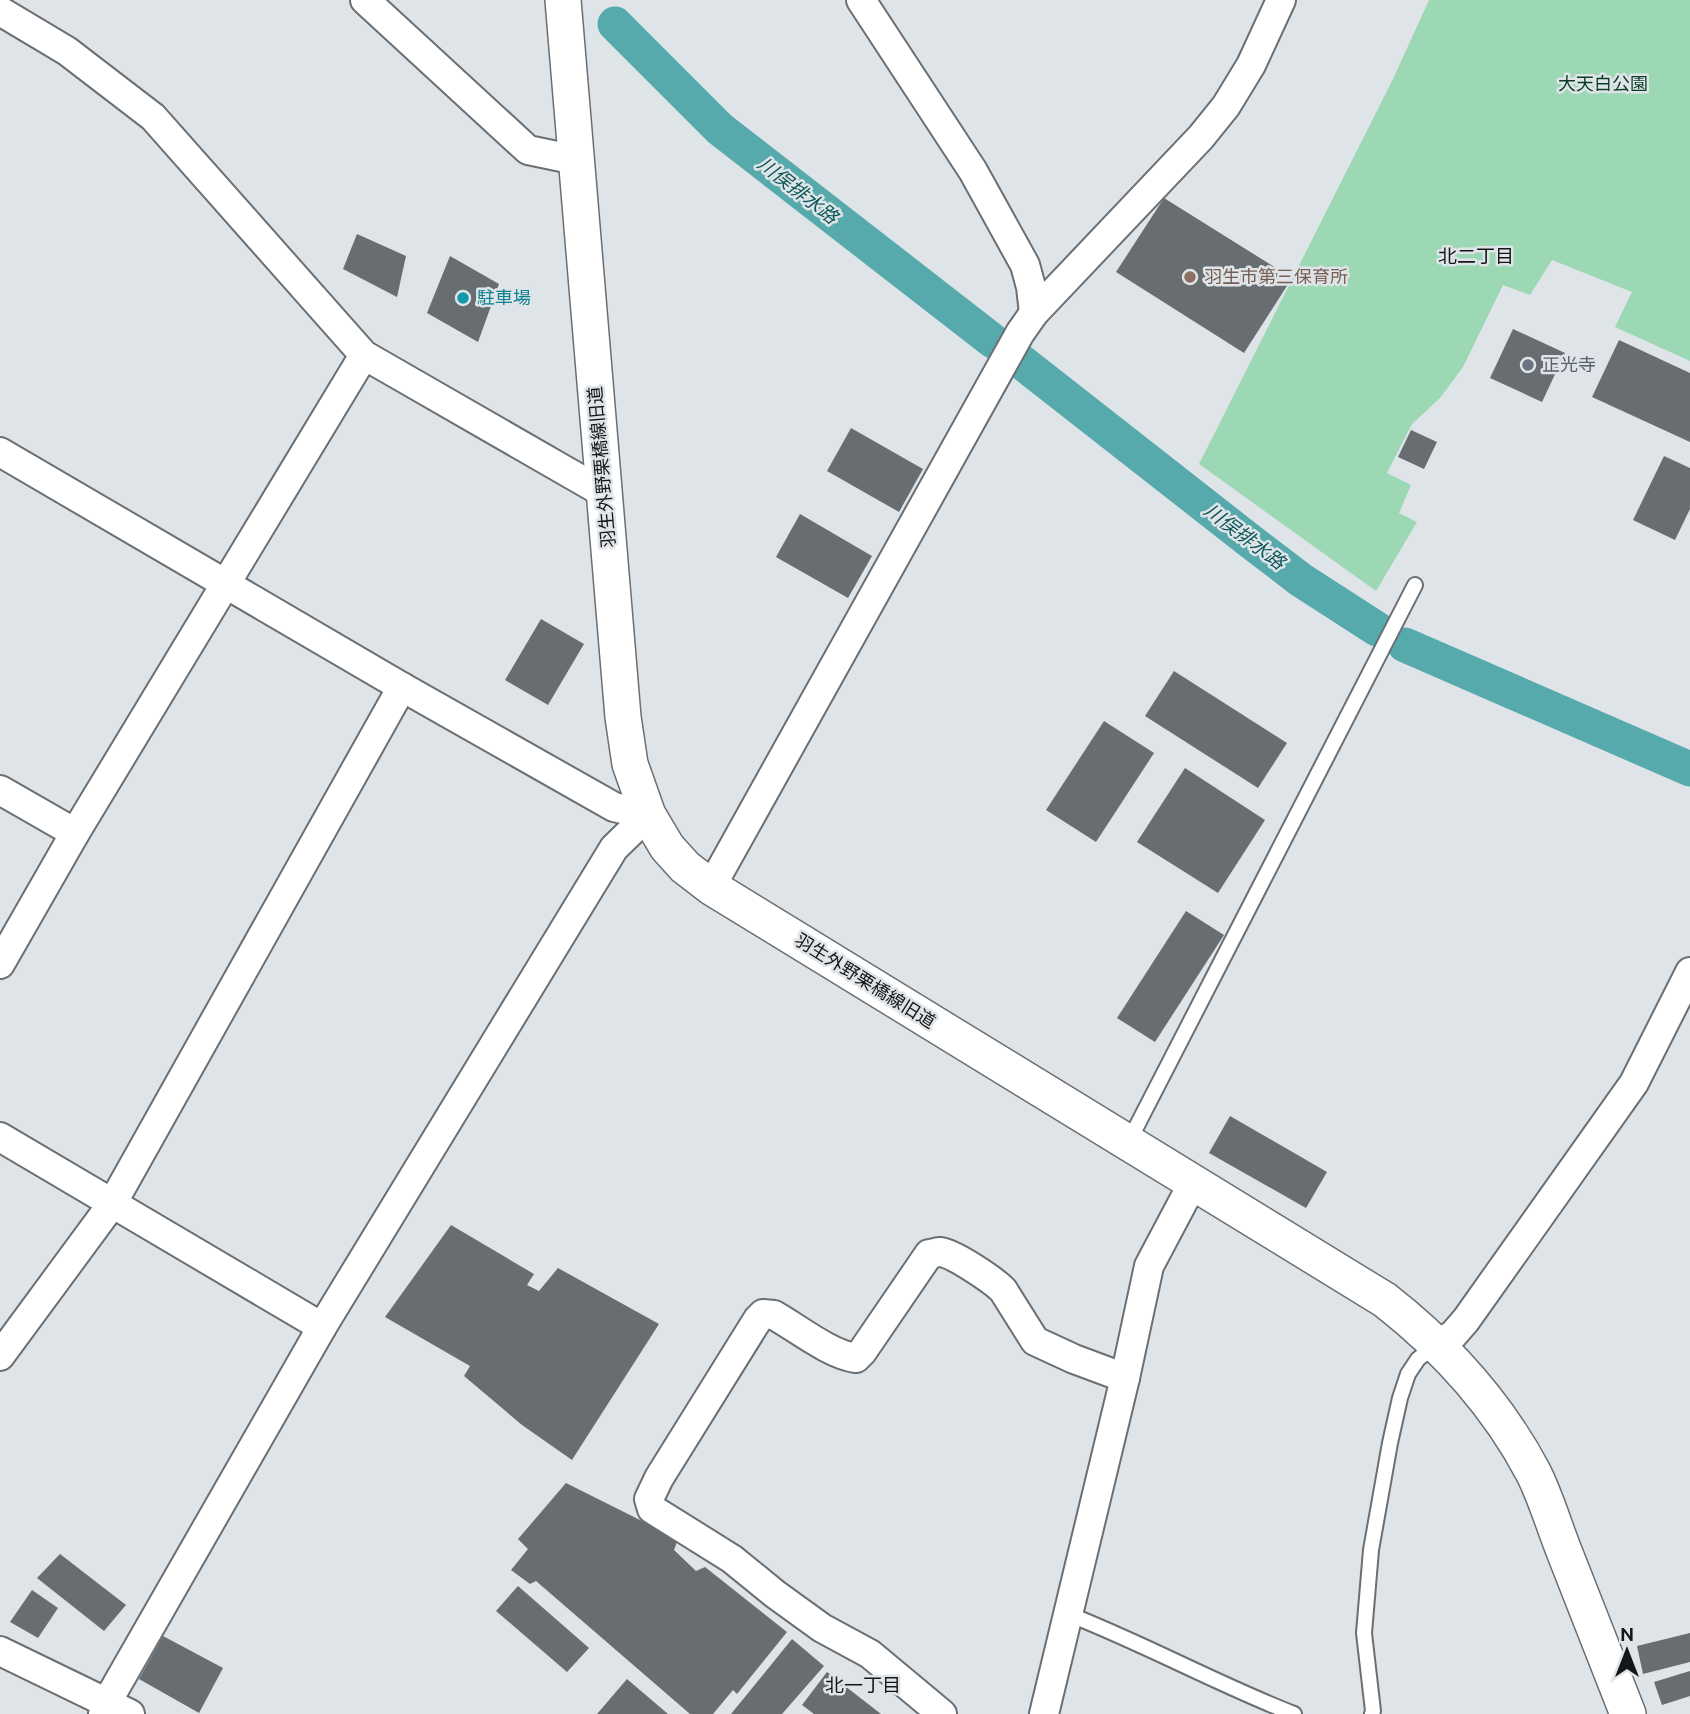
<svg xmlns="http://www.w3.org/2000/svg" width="1690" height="1714" viewBox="0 0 1690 1714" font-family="Ubuntu,'Noto Sans JP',sans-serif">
<rect width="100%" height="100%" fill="#dfe4e8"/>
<!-- green -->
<path fill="#9bd8b3" d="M1429,0H1690V361L1615,327L1632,292L1552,260L1530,295L1503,285L1463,367L1440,398L1412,424L1387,473L1411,485L1399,513L1417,522L1376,591L1199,464L1393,79Z"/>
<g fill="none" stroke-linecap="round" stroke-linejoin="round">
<!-- canal -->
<g stroke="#57aaac" stroke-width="35">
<path d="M615,24L720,129L993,341"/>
<path d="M1019,360L1250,541L1301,580L1377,629"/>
<path d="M1405,645L1690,769"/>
</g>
</g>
<!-- building -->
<g fill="#686d71">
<path d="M1164,198L1292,278L1244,353L1116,272Z"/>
<path d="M357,234L406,256L397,297L343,269Z"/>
<path d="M450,256L499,284L478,342L427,313Z"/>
<path d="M1513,329L1565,353L1542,402L1490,378Z"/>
<path d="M1619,340L1690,373V442L1592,397Z"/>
<path d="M851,428L923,469L899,512L827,471Z"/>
<path d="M1411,430L1437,442L1424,469L1398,457Z"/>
<path d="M1664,456L1690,468V509L1675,540L1633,520Z"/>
<path d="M800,514L872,556L848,598L776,557Z"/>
<path d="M541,619L584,644L548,705L505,680Z"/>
<path d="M1174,671L1287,743L1258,788L1145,716Z"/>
<path d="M1104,721L1154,753L1096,842L1046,810Z"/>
<path d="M1185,768L1265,820L1218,893L1137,842Z"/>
<path d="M1186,911L1224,935L1155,1042L1117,1018Z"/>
<path d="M1230,1116L1327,1172L1306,1208L1209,1153Z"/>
<path d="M451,1225L534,1274L527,1285L539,1291L558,1268L659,1324L572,1460L522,1425L464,1376L470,1366L385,1317Z"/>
<path d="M566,1483L678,1539L674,1550L696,1571L705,1567L787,1632L737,1694L733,1690L713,1714H690L536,1581L530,1584L511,1570L528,1549L518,1539Z"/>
<path d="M60,1554L126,1605L104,1631L37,1578Z"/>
<path d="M518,1586L589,1648L567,1672L496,1611Z"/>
<path d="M32,1590L58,1608L38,1638L10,1622Z"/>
<path d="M1690,1633V1662L1643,1674L1637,1646Z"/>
<path d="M163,1636L223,1668L199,1713L139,1679Z"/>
<path d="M792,1639L824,1666L782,1714H731Z"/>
<path d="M1690,1671V1696L1662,1705L1654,1682Z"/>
<path d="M827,1672L881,1714H814L802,1705Z"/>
<path d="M627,1679L668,1714H597Z"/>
</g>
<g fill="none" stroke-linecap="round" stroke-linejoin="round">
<defs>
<g id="service">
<path d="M1128,1143L1415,585"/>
<path d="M1068,1614C1145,1644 1217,1684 1294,1714"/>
<path d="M1372,1714L1373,1711L1364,1633L1371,1550L1390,1443L1400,1398L1408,1374L1418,1359L1436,1345"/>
</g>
<g id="minor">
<path d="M365,0L528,150L576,160"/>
<path d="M861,0L973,171L1025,265L1031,287L1034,313"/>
<path d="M0,11L67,51L153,117L364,355L604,493"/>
<path d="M0,452L402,687L614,807L648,815"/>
<path d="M0,790L75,833"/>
<path d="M711,887L1020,333L1034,313L1201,137L1226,106L1251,65L1281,0"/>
<path d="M0,964L75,833L364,355"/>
<path d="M0,1137L322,1327"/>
<path d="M1437,1344L1453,1335L1466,1320L1634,1083L1690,972"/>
<path d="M0,1356L112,1204L402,687"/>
<path d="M0,1651L130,1714"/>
<path d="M103,1714L107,1702L322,1327L614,848L648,815"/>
<path d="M942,1714L870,1654L822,1628L775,1594L732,1559L652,1509L649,1499L659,1478L758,1319L763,1314L774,1315C797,1328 831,1355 856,1358L862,1352L929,1254C932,1254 937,1252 940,1252C953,1253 993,1280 1003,1290L1035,1341L1074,1359L1125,1378"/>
<path d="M1044,1714L1125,1378L1149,1266L1193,1183"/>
</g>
<path id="tertiary" d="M563,0L623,717L630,764L648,815L667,847L685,867L711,887L1385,1300C1445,1347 1497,1404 1533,1472C1545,1495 1554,1526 1564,1551C1585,1605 1607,1660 1628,1714"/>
</defs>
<!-- service casing -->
<use href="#service" stroke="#6a6f73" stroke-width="18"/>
<!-- minor casing -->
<use href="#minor" stroke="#6a6f73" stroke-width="32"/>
<!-- tertiary casing -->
<use href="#tertiary" stroke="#6a6f73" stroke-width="38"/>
<!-- service -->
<use href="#service" stroke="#fff" stroke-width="14"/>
<!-- minor -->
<use href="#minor" stroke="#fff" stroke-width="28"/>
<!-- tertiary -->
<use href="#tertiary" stroke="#fff" stroke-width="35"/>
</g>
<!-- markers -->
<circle fill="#8d6e63" stroke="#dfe4e8" stroke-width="2.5" cx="1190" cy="277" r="7"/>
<circle fill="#0f9aa8" stroke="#dfe4e8" stroke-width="2.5" cx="463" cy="298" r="7"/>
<circle fill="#6b7280" stroke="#dfe4e8" stroke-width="2.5" cx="1528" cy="365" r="7"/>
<g text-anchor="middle" stroke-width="5" stroke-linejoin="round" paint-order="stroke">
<!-- park labels -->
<g font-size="18" fill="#0a3c24" stroke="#dfe4e8">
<text x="1603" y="90">大天白公園</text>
</g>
<!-- education labels -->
<g font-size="18" fill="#785e54" stroke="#dfe4e8" text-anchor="start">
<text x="1204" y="283">羽生市第三保育所</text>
</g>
<!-- culture labels -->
<g font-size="18" fill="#0d838f" stroke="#dfe4e8" text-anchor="start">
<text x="477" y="304">駐車場</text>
</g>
<!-- worship labels -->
<g font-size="18" fill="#5b616d" stroke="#dfe4e8" text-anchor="start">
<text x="1542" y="371">正光寺</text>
</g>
<!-- street labels -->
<g font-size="18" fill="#151618" stroke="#dfe4e8">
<text transform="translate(602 467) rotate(-95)" y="6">羽生外野栗橋線旧道</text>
<text transform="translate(865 981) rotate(32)" y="6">羽生外野栗橋線旧道</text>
</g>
<!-- water labels -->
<g font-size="19" font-style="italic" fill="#0b5658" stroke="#dfe4e8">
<text transform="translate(798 190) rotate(38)" y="7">川俣排水路</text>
<text transform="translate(1245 536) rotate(37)" y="7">川俣排水路</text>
</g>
<!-- neighbourhood labels -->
<g font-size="19" fill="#151618" stroke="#dfe4e8">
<text x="1476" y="263">北二丁目</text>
<text x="863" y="1692">北一丁目</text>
</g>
</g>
<!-- north arrow -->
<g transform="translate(1627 1651)" stroke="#dfe4e8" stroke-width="5" paint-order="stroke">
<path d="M0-5L12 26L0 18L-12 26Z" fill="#151618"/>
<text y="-10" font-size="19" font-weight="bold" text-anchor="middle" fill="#151618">N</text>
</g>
</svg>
